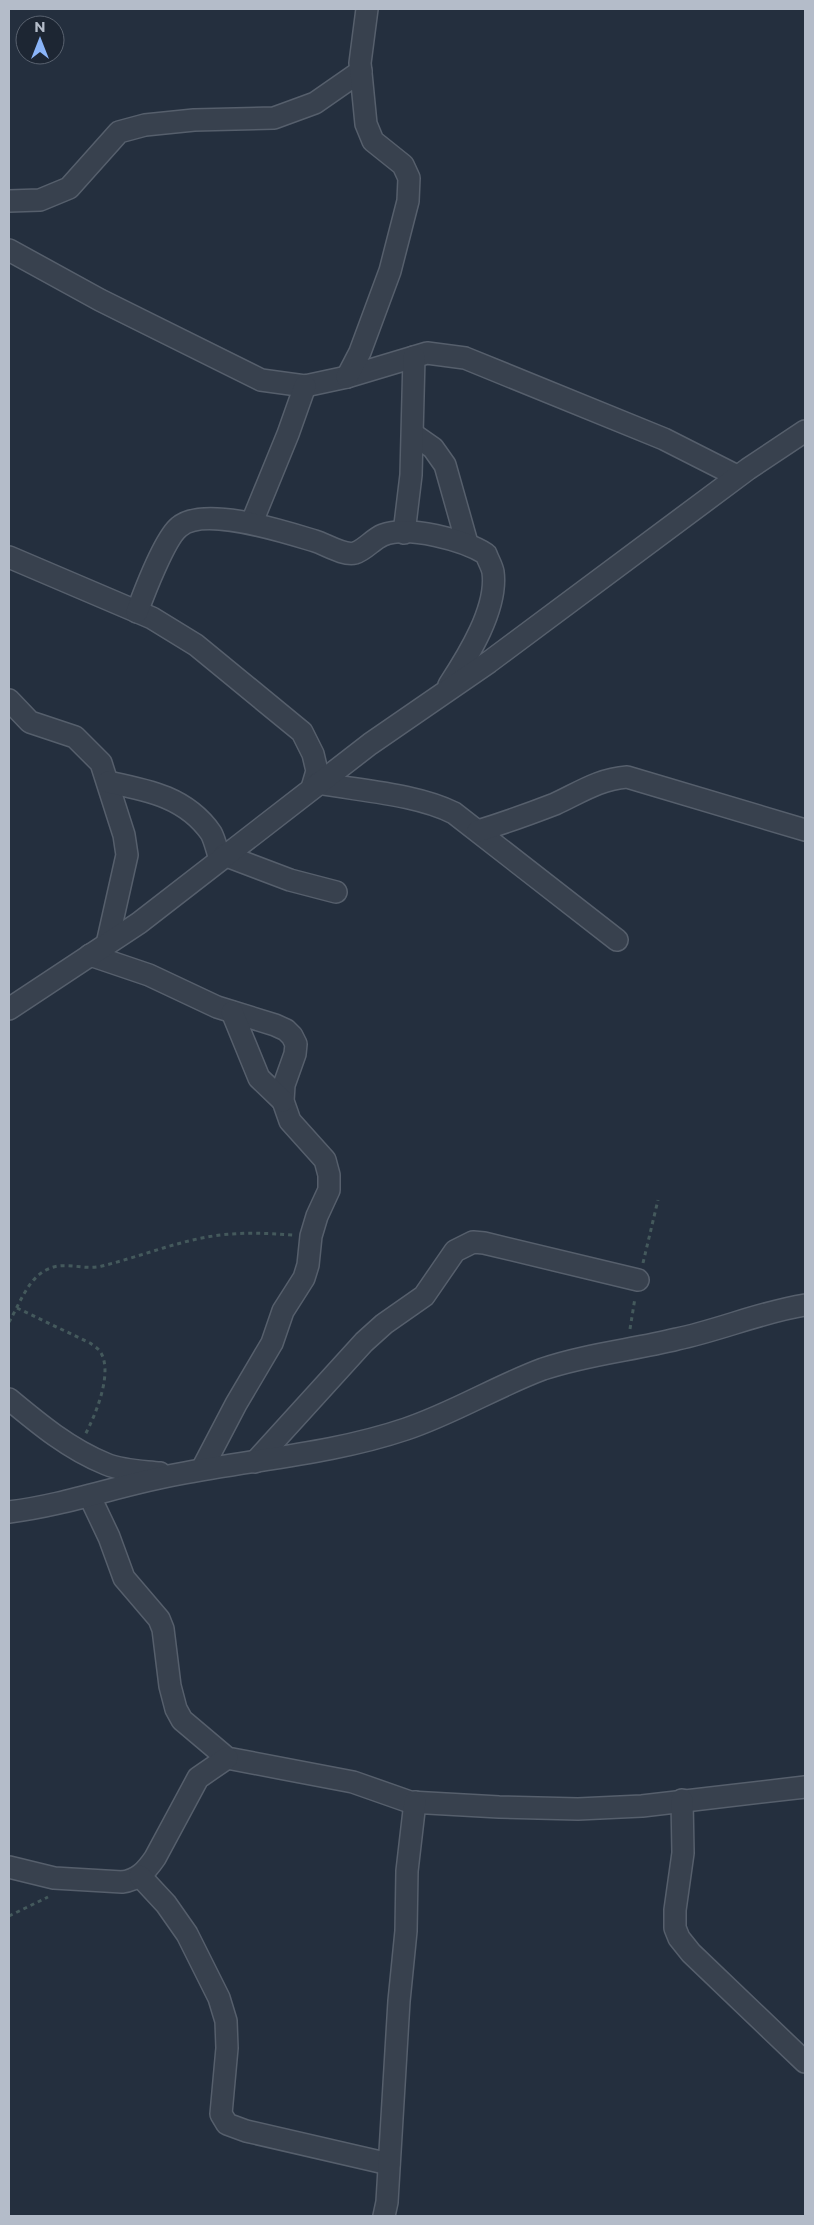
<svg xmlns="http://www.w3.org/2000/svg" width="814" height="2225" viewBox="0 0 814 2225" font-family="Montserrat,sans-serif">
<rect width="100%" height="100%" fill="#242f3e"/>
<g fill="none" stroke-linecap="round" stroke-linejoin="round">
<defs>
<g id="minor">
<path d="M9,201L40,200L69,188L119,132L145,125L194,120L274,118L315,103L361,71"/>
<path d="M9,250L100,300L261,380L305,386L347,377L427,353L465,358L664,439L737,476"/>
<path d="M347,377L360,352L390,271L408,201L409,178L403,165L373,141L366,124L360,63L367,9"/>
<path d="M413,434L433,448L445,465L467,543"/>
<path d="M252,522L288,434L305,386"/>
<path d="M404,533L411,475L414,357"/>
<path d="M9,557L152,618L196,645L302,732L313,754L317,771L312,788"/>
<path d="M137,612C144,593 165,538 179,527C204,505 285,532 315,541C325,544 344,556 355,553C365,550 373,539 383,535C408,525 464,540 486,554C488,560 492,566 493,572C498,608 468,656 449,685"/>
<path d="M9,700L30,722L75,737L101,763L124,835L127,855L107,944"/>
<path d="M108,782C147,790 186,797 211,833C215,840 217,851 220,859"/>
<path d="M318,783C361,791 416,794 454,813L617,940"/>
<path d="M478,831C504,823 529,814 555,804C579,793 599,779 627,777L805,830"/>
<path d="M224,855L290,880L336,892"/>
<path d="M90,955L149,975L217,1007L275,1025L286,1030L292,1036L296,1044L295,1054L284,1085L283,1101L290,1121L325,1160L329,1175V1190L317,1216L311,1236L308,1265L304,1278L283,1311L272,1343L236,1404L202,1469"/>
<path d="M9,1009L139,923L370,744L489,662L748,469L805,431"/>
<path d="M232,1012L259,1078L283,1101"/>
<path d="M9,1399C39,1424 69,1449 106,1464C123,1471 142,1471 160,1473"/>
<path d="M255,1462L364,1342L384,1324L424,1296L455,1251L473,1242L484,1243L638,1280"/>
<path d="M90,1497L109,1537L124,1578L159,1619L163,1629L170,1686L176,1709L182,1720L227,1758L353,1782L410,1802L499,1807L578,1809L642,1806L805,1787"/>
<path d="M9,1512C67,1505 122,1484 179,1474C255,1459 332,1454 406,1429C454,1413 497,1386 543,1369C587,1354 633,1350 677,1339C720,1330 761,1312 805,1305"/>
<path d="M682,1800L683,1853L675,1910V1928L679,1938L691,1953L805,2062"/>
<path d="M9,1867L54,1878L122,1882C138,1880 146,1871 155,1858L198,1778L227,1758"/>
<path d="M140,1876L166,1904L187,1934L219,1998L226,2021L227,2048L221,2114L227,2124L246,2131L389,2164"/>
<path d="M384,2216L387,2202L399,2001L406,1931L407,1871L415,1802"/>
</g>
</defs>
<!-- minor casing -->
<use href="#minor" stroke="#565f6c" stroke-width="24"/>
<!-- path -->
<g stroke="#44595c" stroke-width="3" stroke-dasharray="4 4" stroke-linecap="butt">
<path d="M643,1263L658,1200"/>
<path d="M17,1308L90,1343C93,1345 97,1348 99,1350C115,1370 95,1416 85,1435"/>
<path d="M9,1322C19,1305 28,1279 46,1270C65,1260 83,1271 102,1266C139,1257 175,1242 213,1236C240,1232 265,1233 293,1235"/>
<path d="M630,1329L635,1298"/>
<path d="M9,1916L48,1897"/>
</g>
<!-- minor -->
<use href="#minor" stroke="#38414e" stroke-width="21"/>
</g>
<!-- border -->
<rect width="814" height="2225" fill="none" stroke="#b4bcc9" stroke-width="20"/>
<!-- north arrow -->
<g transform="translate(40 40)"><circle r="24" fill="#1d2633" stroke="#59626f"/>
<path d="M0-4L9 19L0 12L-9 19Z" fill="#8ab4f8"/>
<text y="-8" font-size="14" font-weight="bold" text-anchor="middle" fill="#b4bcc9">N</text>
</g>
</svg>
